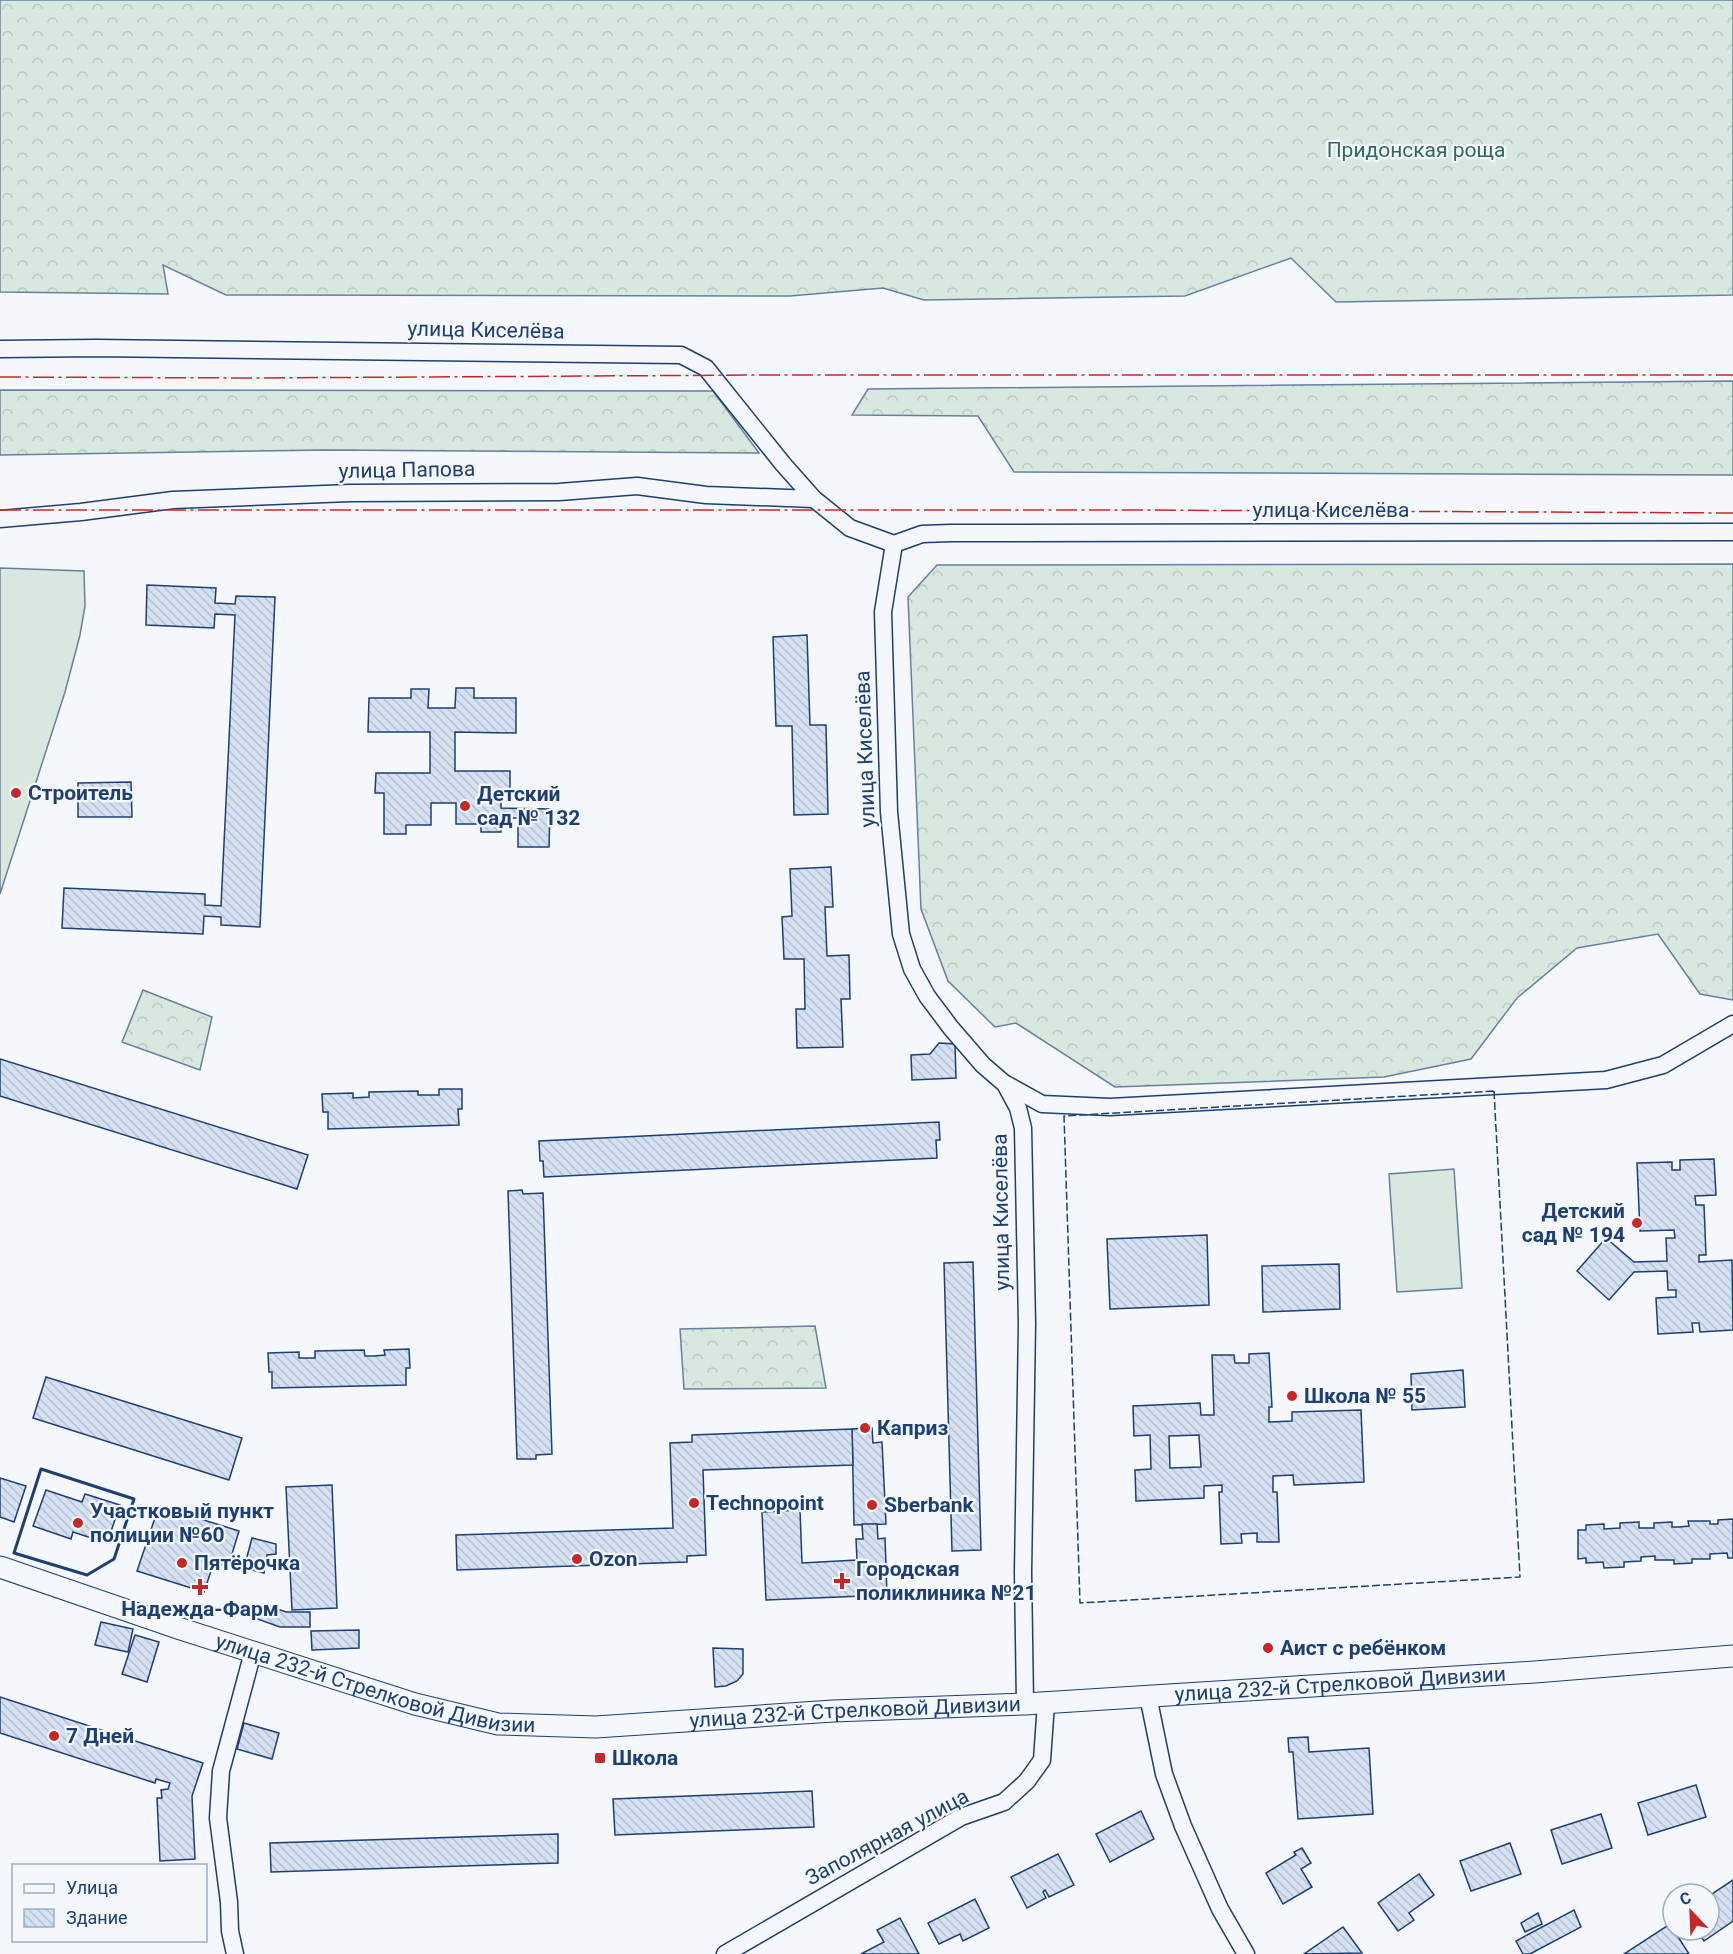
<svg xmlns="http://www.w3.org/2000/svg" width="1733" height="1954" viewBox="0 0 1733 1954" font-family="Roboto,sans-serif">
<defs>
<pattern id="forest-crowns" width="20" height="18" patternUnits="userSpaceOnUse" patternTransform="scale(1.5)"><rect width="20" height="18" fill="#d7e8df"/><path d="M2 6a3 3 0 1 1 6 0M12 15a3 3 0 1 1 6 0" fill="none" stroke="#b8c8c3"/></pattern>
<pattern id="building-back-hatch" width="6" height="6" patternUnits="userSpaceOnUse" patternTransform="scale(1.5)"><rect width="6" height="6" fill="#d5e0f0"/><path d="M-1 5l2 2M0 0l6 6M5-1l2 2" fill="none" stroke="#b6c1d1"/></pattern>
</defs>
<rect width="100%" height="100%" fill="#f4f7fb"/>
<!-- forest -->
<g fill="url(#forest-crowns)" stroke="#687fa3" stroke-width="1.5">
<path d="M0,0H1733V295L1336,302L1291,258L1185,296L924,300L883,288L790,296L226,295L163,265L168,294L0,292Z"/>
<path d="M1733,381V475L1014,472L978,416L852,415L868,389Z"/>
<path d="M0,390L713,391L759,453L327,450L0,455Z"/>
<path d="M1733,564V1000L1700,994L1658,934L1577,948L1517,998L1471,1059L1384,1077L1115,1087L1016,1023L995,1027L948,981L921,909L908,597L937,565Z"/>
<path d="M143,990L212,1017L200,1070L122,1042Z"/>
<path d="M815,1326L826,1388L684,1389L680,1329Z"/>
</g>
<!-- pitch -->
<g fill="#d7e8df" stroke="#687fa3" stroke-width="1.5">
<path d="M0,568L84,571L85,606L80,635L65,692L0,894Z"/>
<path d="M1454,1169L1462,1288L1397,1292L1389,1174Z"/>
</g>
<!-- building -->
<g fill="url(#building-back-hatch)" stroke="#1d3f73" stroke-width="1.5" fill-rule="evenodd">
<path d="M147,585L216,588L215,603L235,604L236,596L275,597L260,927L221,925V917L204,916L203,934L62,928L64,888L205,894V905L221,906L235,615L215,614L214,628L146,625Z"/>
<path d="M807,635L810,725H826L828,814L794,815L792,726H776L773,637Z"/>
<path d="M456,688H474V698H516V733L455,732V771H510V791H501V808L550,809L549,847H518V818H501V832H481V824H456V803H431V825H406V834H384V793H375L376,773H430V732H368L369,698H411V689H429L428,708H455Z"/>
<path d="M131,782L132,817H78V783Z"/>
<path d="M831,867L833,907H825L827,956L849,955L850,999H841L843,1047L797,1048L796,1009H805L804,959H784L782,917L792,916L790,869Z"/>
<path d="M939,1043L955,1044L956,1078L912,1080L911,1055L930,1054Z"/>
<path d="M0,1059L308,1155L297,1189L0,1096Z"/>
<path d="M439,1089H462V1109H458L459,1125L328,1129V1112H323L322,1094L353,1093V1098L369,1097V1092L418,1091V1095H439Z"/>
<path d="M939,1122L940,1140H936L937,1158L544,1177L543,1161H540L539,1141Z"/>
<path d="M1714,1159L1716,1195L1695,1196L1696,1205H1704L1706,1255H1699V1262L1732,1260L1733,1330L1700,1332L1699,1323H1692L1693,1332L1658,1334L1656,1298L1676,1297V1290H1668L1667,1271L1634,1272L1609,1300L1577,1271L1606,1238L1634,1262L1667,1261L1666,1238H1675L1674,1230L1640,1231L1637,1163L1672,1162V1170H1680V1160Z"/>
<path d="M522,1190L523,1194L543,1193L552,1454L536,1455V1459H517L508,1191Z"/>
<path d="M1207,1235L1209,1305L1110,1309L1107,1239Z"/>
<path d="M973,1262L981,1550L952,1551L944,1263Z"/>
<path d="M1339,1264L1340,1309L1263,1312L1262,1266Z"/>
<path d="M409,1349L410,1368H406V1385L272,1388V1372H269L268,1353L299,1352V1358H315V1351L364,1350L365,1356H374L385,1355L384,1350Z"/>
<path d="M1269,1353L1272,1407H1269V1422L1292,1421V1412L1361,1410L1364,1482L1294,1485L1293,1475L1273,1476V1492H1277L1279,1542H1257V1533L1241,1534L1242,1543L1221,1544L1219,1492H1222V1485L1204,1486V1498L1136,1501L1135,1470L1151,1469L1150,1435L1134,1436L1133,1406L1200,1403L1201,1415H1214L1212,1355H1234L1235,1363H1249V1354ZM1199,1435L1201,1467L1170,1468L1169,1436Z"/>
<path d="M1463,1370L1465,1407L1412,1410L1411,1374Z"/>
<path d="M46,1377L242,1438L229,1480L33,1418Z"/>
<path d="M872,1428L873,1443L882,1442L886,1524L854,1525L852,1429Z"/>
<path d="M852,1429L853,1465L703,1470L706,1555L687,1556V1562L457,1570L456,1535L673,1528L670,1443L692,1442V1435Z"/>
<path d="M0,1478L26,1486L14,1522L0,1517Z"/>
<path d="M332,1485L337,1608L292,1610L286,1487Z"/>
<path d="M46,1490L82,1502L85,1494L120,1505L107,1543L73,1532L71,1539L33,1526Z"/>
<path d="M159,1506L239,1531L228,1567L214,1562L204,1592L137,1571Z"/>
<path d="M800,1510L802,1563L857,1560L856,1539H863L862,1524H877L878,1539L885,1538L887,1595L766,1600L762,1512Z"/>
<path d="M1733,1519V1558H1728L1727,1553L1710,1554V1559H1692V1563L1674,1564V1560H1655V1556L1641,1557V1561L1624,1562V1567L1604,1568L1603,1562L1586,1563V1558L1578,1559V1530H1586V1525L1604,1524V1529L1620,1528V1523L1639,1522V1528H1654V1523L1672,1522V1527H1679L1689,1526L1688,1521H1710V1524H1718V1520Z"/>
<path d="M252,1538L276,1544V1554L267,1555L264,1573L244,1568Z"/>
<path d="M263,1604L286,1612H310V1627H280L246,1615L250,1605L261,1609Z"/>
<path d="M101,1622L133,1629L128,1652L95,1645Z"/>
<path d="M359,1630V1648L312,1650L311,1631Z"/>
<path d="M135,1635L159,1642L147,1682L122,1674Z"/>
<path d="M713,1648L743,1649V1674L737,1681L726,1686L715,1687Z"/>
<path d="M0,1697L203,1763L192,1796L195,1859L160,1861L157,1798H162L161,1790L168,1789L170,1783L156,1779L155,1783L0,1733Z"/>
<path d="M244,1723L279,1733L272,1759L237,1749Z"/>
<path d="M1308,1737L1309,1752L1369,1748L1373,1814L1298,1819L1293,1752H1289L1288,1738Z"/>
<path d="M1696,1785L1706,1817L1648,1835L1638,1803Z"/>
<path d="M812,1791L814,1827L615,1835L613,1799Z"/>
<path d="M1141,1811L1154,1839L1110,1862L1096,1834Z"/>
<path d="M1601,1814L1612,1848L1562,1864L1551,1830Z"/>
<path d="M558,1834V1863L271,1872L270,1843Z"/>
<path d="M1510,1843L1521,1874L1471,1891L1460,1861Z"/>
<path d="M1302,1848L1311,1863L1301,1869L1312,1887L1283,1904L1266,1873L1296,1855L1294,1852Z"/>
<path d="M1058,1854L1074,1885L1049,1897L1045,1890L1043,1892L1046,1898L1027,1908L1011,1877Z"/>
<path d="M1419,1874L1434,1895L1409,1913L1414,1920L1398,1931L1378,1903Z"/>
<path d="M1733,1880V1921L1704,1941L1696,1930H1709V1896Z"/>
<path d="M975,1899L989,1928L963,1941L960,1934L939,1944L928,1923Z"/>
<path d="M1574,1910L1581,1927L1530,1954H1523L1516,1941Z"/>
<path d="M1538,1913L1542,1924L1525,1932L1521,1923Z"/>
<path d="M900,1918L919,1954H861L884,1942L877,1930Z"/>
<path d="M1670,1924L1689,1954H1624Z"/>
<path d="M1343,1927L1362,1953L1304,1954Z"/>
</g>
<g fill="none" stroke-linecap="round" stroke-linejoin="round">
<defs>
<g id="minor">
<path d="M0,349L96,348L681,355L706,368L783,464L814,499L850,528L894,544L922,534L951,533L1733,532"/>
<path d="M0,519L81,512L173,500L350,493L559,492L637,486L706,495L814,499"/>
<path d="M894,544L883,612L889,812L901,934L912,969L927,996L951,1028L983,1065L1005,1084L1018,1108L1023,1128L1027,1324L1023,1573L1025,1704"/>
<path d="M1006,1084L1042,1104L1110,1107L1606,1080L1663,1065L1733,1024"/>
<path d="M1148,1696L1164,1774L1183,1826L1220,1909L1246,1954"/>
<path d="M235,1954L230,1931L229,1902L218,1818L221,1771L253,1652"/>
<path d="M725,1954L961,1817L1004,1802L1027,1781L1042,1760L1046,1703"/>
</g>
<g id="tertiary">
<path id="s1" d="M0,1567L181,1629L415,1704L498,1724L596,1727L833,1711L1025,1704L1535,1672L1733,1656"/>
</g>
</defs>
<!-- minor casing -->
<use href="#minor" stroke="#1d3f73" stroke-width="19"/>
<!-- tertiary casing -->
<use href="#tertiary" stroke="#1d3f73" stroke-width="23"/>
<!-- minor -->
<use href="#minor" stroke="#f4f7fb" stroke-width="16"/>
<!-- tertiary -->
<use href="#tertiary" stroke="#f4f7fb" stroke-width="21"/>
<!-- fence -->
<path stroke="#1d3f73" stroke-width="1.5" stroke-dasharray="8 3" stroke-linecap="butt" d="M1494,1091L1520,1577L1080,1603L1064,1116Z"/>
<!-- wall -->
<path stroke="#1d3f73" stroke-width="3" d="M41,1469L134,1499L114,1559L87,1575L14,1553Z"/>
<!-- power -->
<g stroke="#c62828" stroke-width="1.5" stroke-dasharray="21 4.5 3 4.5" stroke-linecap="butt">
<path d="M0,377L251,378L763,375H1733"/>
<path d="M0,510H1134L1733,513"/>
</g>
</g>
<!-- markers -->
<g fill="#c62828" stroke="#f4f7fb" stroke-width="2">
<circle cx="16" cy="793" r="6"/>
<circle cx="465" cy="806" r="6"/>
<circle cx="1637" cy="1223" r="6"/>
<circle cx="1292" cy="1396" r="6"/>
<circle cx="865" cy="1428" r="6"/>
<circle cx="694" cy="1503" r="6"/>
<circle cx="872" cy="1505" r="6"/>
<circle cx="78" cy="1523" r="6"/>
<circle cx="577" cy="1559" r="6"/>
<circle cx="182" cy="1563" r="6"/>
<path d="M839 1572h6v6h6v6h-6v6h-6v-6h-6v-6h6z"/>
<path d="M197 1578h6v6h6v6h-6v6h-6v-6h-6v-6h6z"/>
<circle cx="1268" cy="1648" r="6"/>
<circle cx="54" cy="1736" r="6"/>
<rect x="594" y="1752" width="12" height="12" rx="3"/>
</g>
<g text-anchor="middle" stroke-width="4.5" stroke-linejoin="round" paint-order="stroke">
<!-- park labels -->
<g font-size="21" fill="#2c6c60" stroke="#f4f7fb">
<text x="1416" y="157">Придонская роща</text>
</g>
<!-- street labels -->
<g font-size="21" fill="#1d3f73" stroke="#f4f7fb">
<text transform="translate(486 330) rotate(1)" y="7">улица Киселёва</text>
<text transform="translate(407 470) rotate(-1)" y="7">улица Папова</text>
<text x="1331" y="517">улица Киселёва</text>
<text transform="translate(865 749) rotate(-92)" y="7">улица Киселёва</text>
<text transform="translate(1001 1212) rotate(-91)" y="7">улица Киселёва</text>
<text dy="7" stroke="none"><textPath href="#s1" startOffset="394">улица 232-й Стрелковой Дивизии</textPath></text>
<text dy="7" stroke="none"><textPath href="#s1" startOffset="1366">улица 232-й Стрелковой Дивизии</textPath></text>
<text dy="7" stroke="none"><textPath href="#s1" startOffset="880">улица 232-й Стрелковой Дивизии</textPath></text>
<text transform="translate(887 1837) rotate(-28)" y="7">Заполярная улица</text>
</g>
<!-- poi labels -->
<g font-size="21" font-weight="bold" fill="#1d3f73" stroke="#f4f7fb" text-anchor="start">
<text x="28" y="800">Строитель</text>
<text x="477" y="801">Детский<tspan x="477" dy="24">сад № 132</tspan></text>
<text x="1625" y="1218" text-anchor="end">Детский<tspan x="1625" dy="24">сад № 194</tspan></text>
<text x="1304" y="1403">Школа № 55</text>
<text x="877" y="1435">Каприз</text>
<text x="706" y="1510">Technopoint</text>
<text x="884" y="1512">Sberbank</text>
<text x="90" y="1518">Участковый пункт<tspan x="90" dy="24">полиции №60</tspan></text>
<text x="589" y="1566">Ozon</text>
<text x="194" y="1570">Пятёрочка</text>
<text x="856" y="1576">Городская<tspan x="856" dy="24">поликлиника №21</tspan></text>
<text x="200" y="1616" text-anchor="middle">Надежда-Фарм</text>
<text x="1280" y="1655">Аист с ребёнком</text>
<text x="66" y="1743">7 Дней</text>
<text x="612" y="1765">Школа</text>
</g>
</g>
<!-- legend -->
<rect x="12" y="1864" width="195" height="78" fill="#f4f7fb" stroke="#9eadc5" stroke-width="1.5"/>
<rect x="24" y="1884" width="30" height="9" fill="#f4f7fb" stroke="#9eadc5" stroke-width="1.5"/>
<text x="66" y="1894" font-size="18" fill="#1d3f73">Улица</text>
<rect x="24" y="1909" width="30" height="18" fill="url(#building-back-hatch)" stroke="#9eadc5" stroke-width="1.5"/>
<text x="66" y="1924" font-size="18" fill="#1d3f73">Здание</text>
<!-- north arrow -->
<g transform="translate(1691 1912) rotate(337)"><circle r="28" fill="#f4f7fb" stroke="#9eadc5" stroke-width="1.5"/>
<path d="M0-4.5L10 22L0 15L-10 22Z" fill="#c62828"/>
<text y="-9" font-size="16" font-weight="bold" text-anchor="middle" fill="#1d3f73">С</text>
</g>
</svg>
